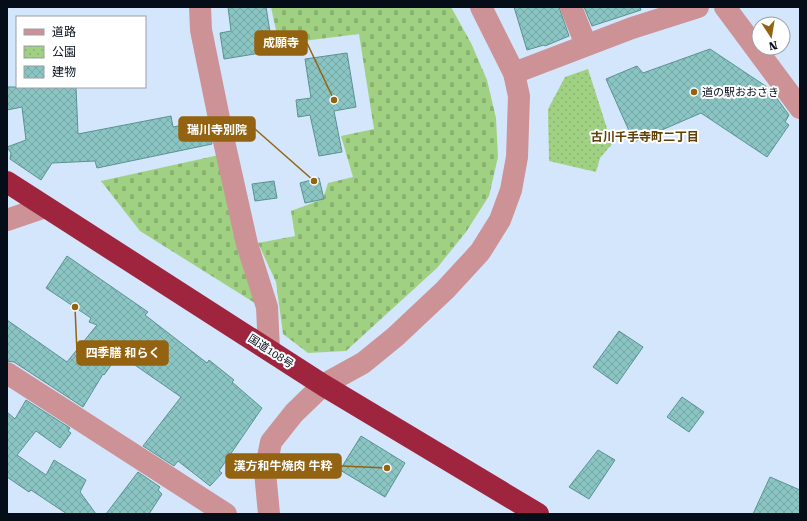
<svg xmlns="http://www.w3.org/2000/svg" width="807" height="521" viewBox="0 0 807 521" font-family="'Roboto Serif','Noto Sans JP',serif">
<defs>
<pattern id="cemetery-stones" width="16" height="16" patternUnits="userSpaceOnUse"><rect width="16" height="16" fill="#a0d182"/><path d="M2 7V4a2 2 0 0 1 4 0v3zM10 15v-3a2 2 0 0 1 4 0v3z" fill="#88b270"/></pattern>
<pattern id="park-dots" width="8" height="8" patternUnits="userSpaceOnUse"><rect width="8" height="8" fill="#a0d182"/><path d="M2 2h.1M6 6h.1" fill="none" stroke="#88b270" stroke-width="1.8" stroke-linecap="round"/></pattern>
<pattern id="building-cross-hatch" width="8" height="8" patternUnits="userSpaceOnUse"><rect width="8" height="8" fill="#8bc5c3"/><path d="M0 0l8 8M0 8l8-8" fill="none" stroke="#76a8a7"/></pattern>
</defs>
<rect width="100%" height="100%" fill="#d4e6fc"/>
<!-- cemetery -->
<g fill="url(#cemetery-stones)">
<path d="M271,7H451L471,43L487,80L496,118L498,157L489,196L466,232L437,268L346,351L308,353L283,334L276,282L258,243L295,236L291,211L323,199L328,183L353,177L341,136L374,129L359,34L279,44Z"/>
<path d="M219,155L261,307L140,231L101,181Z"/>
</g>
<!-- park -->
<path fill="url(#park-dots)" d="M588,69L612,144L600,158L596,172L549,161L548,109L565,77Z"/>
<!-- building -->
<g fill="url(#building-cross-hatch)" stroke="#599291">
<path d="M228,7H266L273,51L224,59L220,33L231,31Z"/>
<path d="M514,7H559L569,36L545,46L544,45L527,50Z"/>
<path d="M584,7H640L641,10L592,26Z"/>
<path d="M710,49L770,89L789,115L785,122L789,125L767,157L701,113L634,142L606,79L637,66L643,73Z"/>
<path d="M347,53L356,107L334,111L342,152L319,156L310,115L298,117L296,100L311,98L305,59Z"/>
<path d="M7,87H76L78,134L171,116L173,127L207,120L212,144L97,168L95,161L52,163L41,180L10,159L11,153L7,147L26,140L22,107L7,110Z"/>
<path d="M319,178L324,199L305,203L300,183Z"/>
<path d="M274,181L277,198L255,201L252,184Z"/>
<path d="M67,256L148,312L145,315L207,363L209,360L234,380L232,382L262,408L219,471L222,473L210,486L178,461L174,466L143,446L181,397L119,354L104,375L103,374L83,407L14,362L7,361V320L67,362L97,325L89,322L91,318L46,288Z"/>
<path d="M619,331L643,347L617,384L593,367Z"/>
<path d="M682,397L704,412L689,432L667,417Z"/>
<path d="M26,400L70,428L68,431L71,433L60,448L36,431L17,455L46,475L54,460L86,480L80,492L96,514H67L31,490L29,492L7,477V412L15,419Z"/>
<path d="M361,436L405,463L385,497L340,470Z"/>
<path d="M598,450L615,460L589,499L569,487Z"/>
<path d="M138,472L160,487L158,490L162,494L149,514H106Z"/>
<path d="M770,477L800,490V514H753Z"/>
</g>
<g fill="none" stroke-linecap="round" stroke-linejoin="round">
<!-- minor -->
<g stroke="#cc9296" stroke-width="22">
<path d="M200,7L201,30L221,128L247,244L267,307L269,350"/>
<path d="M571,7L586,45"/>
<path d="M725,7L800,108"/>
<path d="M514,73L632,28L698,7"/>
<path d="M7,220L45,207"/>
<path d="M7,373L226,514"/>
<path d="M269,514L265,472L271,442L294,413L323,385L363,363L395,337L445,290L480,252L500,220L511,190L517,157L519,96L514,73L481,7"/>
</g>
<!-- highway -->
<path stroke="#9f253e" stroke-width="22" d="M7,182L323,385L538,514"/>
</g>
<!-- markers -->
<circle fill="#936311" stroke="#fff" stroke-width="1.5" cx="694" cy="92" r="4"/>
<g text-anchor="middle" stroke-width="4" stroke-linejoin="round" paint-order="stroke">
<!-- poi labels -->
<g font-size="11" fill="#050d19" stroke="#fff" text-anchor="start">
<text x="702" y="96">道の駅おおさき</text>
</g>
<!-- street labels -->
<g font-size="11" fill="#050d19" stroke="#fff">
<text transform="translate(271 351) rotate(33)" y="4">国道108号</text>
</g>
<!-- neighbourhood labels -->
<g font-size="12" font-weight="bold" fill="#604007" stroke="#fff">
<text x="645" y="141">古川千手寺町二丁目</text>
</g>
</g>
<!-- callouts -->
<path fill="none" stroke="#936311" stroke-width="1.5" d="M334 100L307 43M314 181L255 129M75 307L77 353M387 468L341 466"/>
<g fill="#936311" stroke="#fff" stroke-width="1.5">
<circle cx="334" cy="100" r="4"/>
<circle cx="314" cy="181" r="4"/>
<circle cx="75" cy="307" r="4"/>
<circle cx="387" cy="468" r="4"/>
</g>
<g fill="#936311" stroke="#936311" stroke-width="1.5">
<rect x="255" y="31" width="52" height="24" rx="4"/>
<rect x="179" y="117" width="76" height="24" rx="4"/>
<rect x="77" y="341" width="91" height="24" rx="4"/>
<rect x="226" y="454" width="115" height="24" rx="4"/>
</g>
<g font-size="12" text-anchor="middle" font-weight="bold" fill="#fff">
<text x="281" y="47">成願寺</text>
<text x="217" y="134">瑞川寺別院</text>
<text x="123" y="357">四季膳 和らく</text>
<text x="283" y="470">漢方和牛焼肉 牛粋</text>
</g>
<!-- border -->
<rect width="807" height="521" fill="none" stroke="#050d19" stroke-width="16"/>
<!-- legend -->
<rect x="16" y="16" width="130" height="72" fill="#ffffff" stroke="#9b9ea3"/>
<rect x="24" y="29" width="20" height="6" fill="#cc9296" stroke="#9b9ea3"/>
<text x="52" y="36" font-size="12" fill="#050d19">道路</text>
<rect x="24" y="46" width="20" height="12" fill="url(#park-dots)" stroke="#9b9ea3"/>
<text x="52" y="56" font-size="12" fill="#050d19">公園</text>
<rect x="24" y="66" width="20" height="12" fill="url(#building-cross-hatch)" stroke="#9b9ea3"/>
<text x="52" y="76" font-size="12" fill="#050d19">建物</text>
<!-- north arrow -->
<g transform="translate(771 36) rotate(168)"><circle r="19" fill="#ffffff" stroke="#9b9ea3"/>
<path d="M0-3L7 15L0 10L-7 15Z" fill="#936311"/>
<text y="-6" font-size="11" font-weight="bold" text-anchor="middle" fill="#050d19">N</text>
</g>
</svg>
